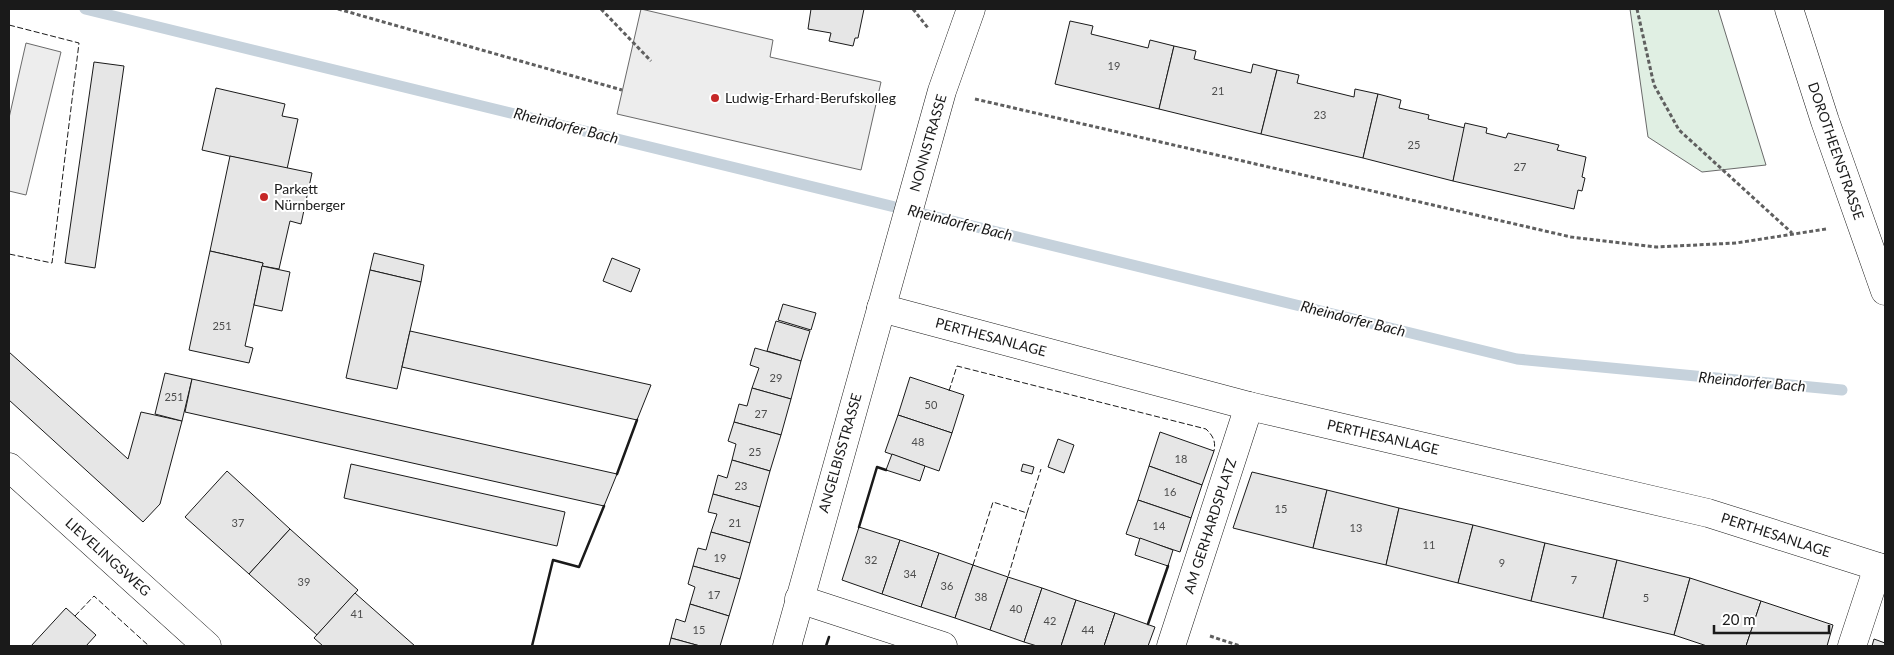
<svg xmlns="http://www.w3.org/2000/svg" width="1894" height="655" viewBox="0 0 1894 655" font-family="Lato,sans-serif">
<rect width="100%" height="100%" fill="#fff"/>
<!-- green -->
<path fill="#e0efe3" stroke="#6a6a6a" d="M1630,9H1718L1766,165L1702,172L1648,137Z"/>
<!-- parking -->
<g fill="#ededed" stroke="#6a6a6a">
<path d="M641,9L773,40L770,57L881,82L861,170L617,114Z"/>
<path d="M26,43L61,52L26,195L9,191V118Z"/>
</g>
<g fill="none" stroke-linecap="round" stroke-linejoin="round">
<!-- stream -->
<path stroke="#c6d2dc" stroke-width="11" d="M85,9L1517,359L1842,390"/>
</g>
<!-- building -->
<g fill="#e6e6e6" stroke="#1a1a1a">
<path d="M811,9H864L858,38H855L853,46L829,41L831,33L808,29Z"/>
<path d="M1070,21L1093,26L1091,34L1148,48L1150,40L1174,46L1159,109L1055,84Z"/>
<path d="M1174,46L1196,51L1194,59L1251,73L1253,64L1277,70L1261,134L1159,109Z"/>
<path d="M94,62L124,66L95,268L65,263Z"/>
<path d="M1277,70L1299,75L1297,83L1354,97L1355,89L1378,94L1363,158L1261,134Z"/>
<path d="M216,88L285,104L282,116L298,119L287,169L202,150Z"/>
<path d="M1378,94L1401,100L1399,108L1429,115L1428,119L1465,128L1453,181L1363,158Z"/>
<path d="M1465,123L1487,128L1486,133L1506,138L1508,133L1559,145L1557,150L1586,157L1582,177L1585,178L1582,191L1578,190L1574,209L1453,181Z"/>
<path d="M230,156L312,173L301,224L290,221L279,269L262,266L263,263L210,251Z"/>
<path d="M210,251L263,263L245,346L253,348L249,363L189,350Z"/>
<path d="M374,253L424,265L421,282L370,270Z"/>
<path d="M612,258L640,269L631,292L603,281Z"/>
<path d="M262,266L290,272L282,311L254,305Z"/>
<path d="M370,270L421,282L397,389L346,378Z"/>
<path d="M783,304L816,313L811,330L778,320Z"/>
<path d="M776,321L810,331L801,361L767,351Z"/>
<path d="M410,331L651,385L637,420L402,367Z"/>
<path d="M755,348L801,361L791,399L752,388L759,368L750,365Z"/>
<path d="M9,352L128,459L141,412L182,421L160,504L143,522L9,400Z"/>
<path d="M165,373L192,379L182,421L155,414Z"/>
<path d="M910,377L964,395L952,433L898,415Z"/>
<path d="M192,379L617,474L604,506L185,412Z"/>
<path d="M752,388L791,399L781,435L734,422L739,404L747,406Z"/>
<path d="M898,415L952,433L939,471L885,452Z"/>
<path d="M734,422L781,435L770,471L732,460L736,444L728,441Z"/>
<path d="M1160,432L1214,451L1202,485L1149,466Z"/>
<path d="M1058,439L1074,445L1064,473L1048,467Z"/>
<path d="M892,454L925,466L920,481L886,470Z"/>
<path d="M732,460L770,471L760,507L713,494L718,475L727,478Z"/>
<path d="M351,464L565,512L557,546L344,498Z"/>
<path d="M1023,464L1034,467L1032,474L1021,471Z"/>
<path d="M1149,466L1202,485L1191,518L1138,500Z"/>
<path d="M227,471L290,529L249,574L185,517Z"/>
<path d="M1252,472L1327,490L1313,548L1233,528Z"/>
<path d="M1327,490L1399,508L1386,565L1313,548Z"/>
<path d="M713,494L760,507L750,543L711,532L717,514L708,512Z"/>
<path d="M1138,500L1191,518L1180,552L1126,534Z"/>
<path d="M1399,508L1473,525L1458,583L1386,565Z"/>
<path d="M1473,525L1545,543L1531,601L1458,583Z"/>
<path d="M859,527L900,540L882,594L842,580Z"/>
<path d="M290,529L358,590L317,635L249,574Z"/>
<path d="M711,532L750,543L740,579L693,566L698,548L706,550Z"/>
<path d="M1140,538L1173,550L1168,566L1135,555Z"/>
<path d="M900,540L939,553L921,607L882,594Z"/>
<path d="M1545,543L1617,560L1603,618L1531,601Z"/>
<path d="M939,553L973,565L955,618L921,607Z"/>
<path d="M1617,560L1690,578L1674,635L1603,618Z"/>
<path d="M973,565L1008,577L990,630L955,618Z"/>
<path d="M693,566L740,579L729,616L690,604L695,587L688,584Z"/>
<path d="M1008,577L1042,588L1024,642L990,630Z"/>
<path d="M1690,578L1761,601L1746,646H1707L1674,635Z"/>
<path d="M1042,588L1076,600L1061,646H1037L1024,642Z"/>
<path d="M355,593L415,646H323L314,638Z"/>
<path d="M1076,600L1115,613L1104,646H1061Z"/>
<path d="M1761,601L1833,625L1827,646H1746Z"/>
<path d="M690,604L729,616L720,646H700L671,638L676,619L685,622Z"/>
<path d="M66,608L96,635L86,646H31Z"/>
<path d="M1115,613L1155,627L1148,646H1104Z"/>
<path d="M671,638L700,646H669Z"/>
<path d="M1874,639L1885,643V646H1872Z"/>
</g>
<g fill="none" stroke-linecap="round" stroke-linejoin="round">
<defs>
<g id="street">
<path d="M1789,9L1825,121L1885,291"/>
<path d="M881,308L1249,406L1708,513L1885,569"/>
<path d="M799,599L943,646"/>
<path d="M787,646L942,91L971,9"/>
<path d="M1171,646L1249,406"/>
<path d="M1852,646L1878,567"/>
</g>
<path id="secondary" d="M9,467L207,646"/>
</defs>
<!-- street casing -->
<use href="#street" stroke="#1a1a1a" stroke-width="29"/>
<!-- secondary casing -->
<use href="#secondary" stroke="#1a1a1a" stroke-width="29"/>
<!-- path -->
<g stroke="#5f5f5f" stroke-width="3" stroke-dasharray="4 2.5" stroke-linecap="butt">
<path d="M338,9L622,90"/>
<path d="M601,9L651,61"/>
<path d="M913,9L928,28"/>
<path d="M1637,9L1654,85L1679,130L1792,233"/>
<path d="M975,99L1571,237L1656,247L1736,243L1826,229"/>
<path d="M1210,636L1240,646"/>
</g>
<!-- street -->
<use href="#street" stroke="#fff" stroke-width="28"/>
<!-- secondary -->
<use href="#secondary" stroke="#fff" stroke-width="28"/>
<!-- fence -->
<g stroke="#1a1a1a" stroke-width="1" stroke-dasharray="6 2.5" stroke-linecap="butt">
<path d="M9,25L79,43L52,263L9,254"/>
<path d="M949,391L957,366L1206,429C1213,436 1216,441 1214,451"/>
<path d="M1027,513L1041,469"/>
<path d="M973,565L993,502L1027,513L1008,577"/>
<path d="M75,616L94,596L149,646"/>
</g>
<!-- wall -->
<g stroke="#1a1a1a" stroke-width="2.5">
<path d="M617,474L637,420"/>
<path d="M859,527L877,467L886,470"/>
<path d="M1148,624L1168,566"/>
<path d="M532,646L553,560L579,567L604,506"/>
<path d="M826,646L829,637"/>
</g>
</g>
<!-- markers -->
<g fill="#c62828" stroke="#fff" stroke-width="2">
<circle cx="715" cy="98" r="5"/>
<circle cx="264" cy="197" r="5"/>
</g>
<g text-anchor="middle" stroke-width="4" stroke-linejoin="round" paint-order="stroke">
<!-- number labels -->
<g font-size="11" fill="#4d4d4d">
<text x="1114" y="70">19</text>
<text x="1218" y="95">21</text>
<text x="1320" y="119">23</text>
<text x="1414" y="149">25</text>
<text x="1520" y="171">27</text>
<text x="222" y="330">251</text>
<text x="776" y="382">29</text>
<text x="174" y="401">251</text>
<text x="931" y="409">50</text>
<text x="761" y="418">27</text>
<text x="918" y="446">48</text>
<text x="755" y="456">25</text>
<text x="1181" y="463">18</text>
<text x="741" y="490">23</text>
<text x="1170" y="496">16</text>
<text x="1281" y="513">15</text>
<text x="238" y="527">37</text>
<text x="735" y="527">21</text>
<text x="1159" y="530">14</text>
<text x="1356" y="532">13</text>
<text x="1429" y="549">11</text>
<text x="720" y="562">19</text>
<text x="871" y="564">32</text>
<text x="1502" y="567">9</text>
<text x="910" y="578">34</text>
<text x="1574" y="584">7</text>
<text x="304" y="586">39</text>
<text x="947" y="590">36</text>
<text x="714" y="599">17</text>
<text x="981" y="601">38</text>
<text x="1646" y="602">5</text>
<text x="1016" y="613">40</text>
<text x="357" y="618">41</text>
<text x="1050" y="625">42</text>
<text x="699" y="634">15</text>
<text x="1088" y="634">44</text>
</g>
<!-- poi labels -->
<g font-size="14" fill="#1a1a1a" stroke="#fff" text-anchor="start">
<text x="725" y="103">Ludwig-Erhard-Berufskolleg</text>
<text x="274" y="194">Parkett<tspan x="274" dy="16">Nürnberger</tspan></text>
</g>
<!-- street labels -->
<g font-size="14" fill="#1a1a1a" stroke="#fff">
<text transform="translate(928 143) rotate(-74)" y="5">NONNSTRASSE</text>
<text transform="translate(1836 151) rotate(71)" y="5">DOROTHEENSTRASSE</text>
<text transform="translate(991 337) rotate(15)" y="5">PERTHESANLAGE</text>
<text transform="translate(1383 437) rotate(13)" y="5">PERTHESANLAGE</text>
<text transform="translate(840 453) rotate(-74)" y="5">ANGELBISSTRASSE</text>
<text transform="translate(1210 526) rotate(-72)" y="5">AM GERHARDSPLATZ</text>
<text transform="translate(1776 535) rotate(18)" y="5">PERTHESANLAGE</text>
<text transform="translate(108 557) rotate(42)" y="5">LIEVELINGSWEG</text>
</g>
<!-- water labels -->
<g font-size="15" font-style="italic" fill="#1a1a1a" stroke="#fff">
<text transform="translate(566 126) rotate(14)" y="5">Rheindorfer Bach</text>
<text transform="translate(960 223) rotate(14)" y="5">Rheindorfer Bach</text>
<text transform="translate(1353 319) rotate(14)" y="5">Rheindorfer Bach</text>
<text transform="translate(1752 382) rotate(5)" y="5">Rheindorfer Bach</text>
</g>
</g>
<!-- border -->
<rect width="1894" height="655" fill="none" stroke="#1a1a1a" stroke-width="20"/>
<!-- scale -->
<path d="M1714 625v8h115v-8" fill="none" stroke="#1a1a1a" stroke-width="2.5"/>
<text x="1722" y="625" font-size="15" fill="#1a1a1a" stroke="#ffffff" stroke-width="4" paint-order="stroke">20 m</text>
</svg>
